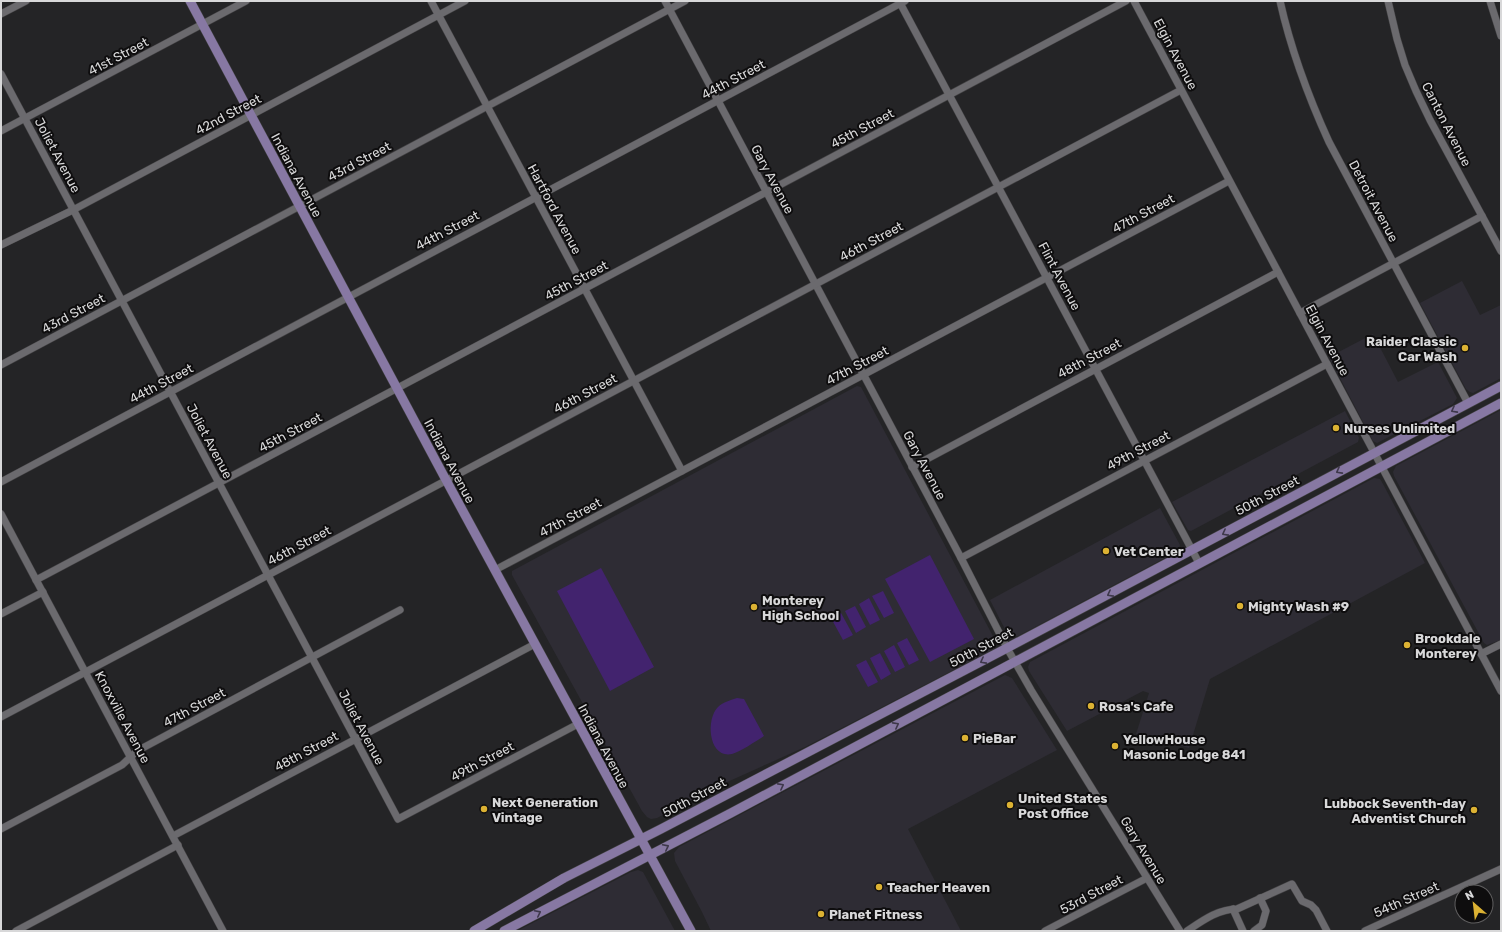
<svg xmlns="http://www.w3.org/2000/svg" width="1502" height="932" viewBox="0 0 1502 932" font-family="Rubik,sans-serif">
<rect width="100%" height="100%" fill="#242426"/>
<!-- built -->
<g fill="#2e2c34">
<path d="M1462,281L1480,315L1501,305V378L1473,393L1470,392L1466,389L1420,303Z"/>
<path d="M1373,334L1398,382L1438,362L1457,398L1453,404L1377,443L1373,441L1329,357Z"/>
<path d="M857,386L861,387L995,640V644L994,649L805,747L725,783L657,818L651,819L647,817L642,811L512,575V571Z"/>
<path d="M1501,410V640L1487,645L1484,643L1394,476L1393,472L1396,466Z"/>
<path d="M1345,411L1359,438L1358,442L1191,531L1188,530L1172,502Z"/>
<path d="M1374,478L1380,479L1383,484L1425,563L1210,679L1189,748L1136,734L1149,693L1143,691L1067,731L1029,671L1028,667L1030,662Z"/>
<path d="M1160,508L1180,545L1178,551L1018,636L1012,637L1008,635L990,600Z"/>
<path d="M1005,675L1012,678L1057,750L908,829L961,931H711L702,912L675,861L674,853L679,847Z"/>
<path d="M638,870L643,872L675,931H517L631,872Z"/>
</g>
<!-- green -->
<g fill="#42236e">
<path d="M930,555L974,639L930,662L885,579Z"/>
<path d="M601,568L654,667L610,691L557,591Z"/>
<path d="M883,591L894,613L884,618L872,596Z"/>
<path d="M869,598L880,620L870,625L859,604Z"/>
<path d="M855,606L866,627L856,633L845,611Z"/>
<path d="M841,613L853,635L843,640L831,618Z"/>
<path d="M907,638L919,660L909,665L897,643Z"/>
<path d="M894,645L905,667L895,672L884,651Z"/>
<path d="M880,653L891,674L881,680L870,658Z"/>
<path d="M866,660L878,682L868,687L856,665Z"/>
<path d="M737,698L744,699L764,736C756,741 740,752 732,754C709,759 705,720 718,707C723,702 731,700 737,698Z"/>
</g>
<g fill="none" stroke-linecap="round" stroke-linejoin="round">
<defs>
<g id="minor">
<path d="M431,1L682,471"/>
<path d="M665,1L961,558L1007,648L1031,690L1180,931"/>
<path d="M899,1L1199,563"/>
<path d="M1134,1L1501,691"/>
<path d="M1280,1C1291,50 1308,96 1329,142L1468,403"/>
<path d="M1388,1L1397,39L1405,65L1416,91L1430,120L1501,251"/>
<path d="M1490,1L1501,36"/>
<path d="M1,14L26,1"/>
<path d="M1,74L398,819L578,724"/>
<path d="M1,131L246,1"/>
<path d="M1,245L73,210L465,1"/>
<path d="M1300,313L1482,216"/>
<path d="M1,365L685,1"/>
<path d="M912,467L1278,272"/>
<path d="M1,482L905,1"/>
<path d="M1,514L223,931"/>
<path d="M961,558L1327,364"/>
<path d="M495,570L1229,181"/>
<path d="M36,580L1126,1"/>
<path d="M1,614L43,592"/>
<path d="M1481,654L1501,644"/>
<path d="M1,717L1181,90"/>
<path d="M1,829L122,765L137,751L400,610"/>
<path d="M173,836L535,644"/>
<path d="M1233,909L1243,931"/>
<path d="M16,931L178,845"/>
<path d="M1045,931L1147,878"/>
<path d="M1187,931C1202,921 1218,909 1237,909L1292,884L1302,901L1311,905L1316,910L1327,931"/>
<path d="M1254,931L1262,925L1266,911L1260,898"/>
<path d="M1365,931L1501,869"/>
</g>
<g id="major">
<path d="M190,1L446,480L691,931"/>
<path d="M474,931L564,878L661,829L1007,648L1501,386"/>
<path d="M504,931L731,813L1501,403"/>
</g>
</defs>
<!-- minor casing -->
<use href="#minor" stroke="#434244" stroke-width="8"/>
<!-- major casing -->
<use href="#major" stroke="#434244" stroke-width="10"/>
<!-- minor -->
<use href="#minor" stroke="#6b6a6e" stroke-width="7"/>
<!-- major -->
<use href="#major" stroke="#8778a3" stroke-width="9"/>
</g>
<!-- one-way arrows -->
<defs><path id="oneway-chevron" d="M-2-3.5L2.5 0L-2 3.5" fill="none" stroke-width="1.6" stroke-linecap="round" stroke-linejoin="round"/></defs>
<g stroke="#3e384a">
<use href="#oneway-chevron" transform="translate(1454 410) rotate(152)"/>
<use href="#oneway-chevron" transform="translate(1339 471) rotate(152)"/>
<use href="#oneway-chevron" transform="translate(1225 533) rotate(152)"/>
<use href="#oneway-chevron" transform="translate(1110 594) rotate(152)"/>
<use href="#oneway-chevron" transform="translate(983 661) rotate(152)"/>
<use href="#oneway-chevron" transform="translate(896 725) rotate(-28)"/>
<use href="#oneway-chevron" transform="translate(781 786) rotate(-28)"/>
<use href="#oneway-chevron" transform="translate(666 847) rotate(-27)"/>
<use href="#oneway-chevron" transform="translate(538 913) rotate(-27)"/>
</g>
<!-- markers -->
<g fill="#dcb233" stroke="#0e0d0e" stroke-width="1.5">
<circle cx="1465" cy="348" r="4"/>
<circle cx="1336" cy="428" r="4"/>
<circle cx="1106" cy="551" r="4"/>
<circle cx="1240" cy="606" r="4"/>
<circle cx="754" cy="607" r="4"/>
<circle cx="1407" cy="645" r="4"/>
<circle cx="1091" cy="706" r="4"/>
<circle cx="965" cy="738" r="4"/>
<circle cx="1115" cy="746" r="4"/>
<circle cx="1010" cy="805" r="4"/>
<circle cx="484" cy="809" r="4"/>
<circle cx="1474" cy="810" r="4"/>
<circle cx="879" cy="887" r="4"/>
<circle cx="821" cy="914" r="4"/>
</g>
<g text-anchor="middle" stroke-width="4" stroke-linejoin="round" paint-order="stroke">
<!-- street labels -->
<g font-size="13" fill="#d8d8d9" stroke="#0e0d0e">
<text transform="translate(1176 54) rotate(62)" y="5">Elgin Avenue</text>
<text transform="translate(118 56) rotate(-28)" y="5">41st Street</text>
<text transform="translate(733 79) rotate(-28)" y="5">44th Street</text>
<text transform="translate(228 114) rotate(-28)" y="5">42nd Street</text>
<text transform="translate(1447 124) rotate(63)" y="5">Canton Avenue</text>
<text transform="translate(862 128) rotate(-28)" y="5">45th Street</text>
<text transform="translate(58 155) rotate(62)" y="5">Joliet Avenue</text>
<text transform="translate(359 161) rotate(-28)" y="5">43rd Street</text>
<text transform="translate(297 175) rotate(62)" y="5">Indiana Avenue</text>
<text transform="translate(773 179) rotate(62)" y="5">Gary Avenue</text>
<text transform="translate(1374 201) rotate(62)" y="5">Detroit Avenue</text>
<text transform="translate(555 209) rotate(62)" y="5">Hartford Avenue</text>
<text transform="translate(1143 213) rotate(-28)" y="5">47th Street</text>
<text transform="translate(447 230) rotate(-28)" y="5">44th Street</text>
<text transform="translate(871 241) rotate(-28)" y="5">46th Street</text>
<text transform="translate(1060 276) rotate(62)" y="5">Flint Avenue</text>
<text transform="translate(576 280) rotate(-28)" y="5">45th Street</text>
<text transform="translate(73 313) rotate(-28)" y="5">43rd Street</text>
<text transform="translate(1328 340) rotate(62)" y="5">Elgin Avenue</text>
<text transform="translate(1089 358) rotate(-28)" y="5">48th Street</text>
<text transform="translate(857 365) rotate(-28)" y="5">47th Street</text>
<text transform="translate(161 383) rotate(-28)" y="5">44th Street</text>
<text transform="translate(585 393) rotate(-28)" y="5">46th Street</text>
<text transform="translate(290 432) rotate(-28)" y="5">45th Street</text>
<text transform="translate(210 441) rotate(62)" y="5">Joliet Avenue</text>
<text transform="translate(1138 450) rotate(-28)" y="5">49th Street</text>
<text transform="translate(450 461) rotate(62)" y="5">Indiana Avenue</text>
<text transform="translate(925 465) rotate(62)" y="5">Gary Avenue</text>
<text transform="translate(1267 495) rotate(-28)" y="5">50th Street</text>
<text transform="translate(570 517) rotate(-28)" y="5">47th Street</text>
<text transform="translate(299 545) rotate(-28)" y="5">46th Street</text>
<text transform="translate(981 647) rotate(-28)" y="5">50th Street</text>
<text transform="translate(194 707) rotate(-28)" y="5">47th Street</text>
<text transform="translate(123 717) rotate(62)" y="5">Knoxville Avenue</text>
<text transform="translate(362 727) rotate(62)" y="5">Joliet Avenue</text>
<text transform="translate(604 746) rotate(62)" y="5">Indiana Avenue</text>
<text transform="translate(306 751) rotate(-28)" y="5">48th Street</text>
<text transform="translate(482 761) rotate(-28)" y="5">49th Street</text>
<text transform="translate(694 797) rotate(-28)" y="5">50th Street</text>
<text transform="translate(1144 850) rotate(59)" y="5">Gary Avenue</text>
<text transform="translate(1091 894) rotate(-28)" y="5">53rd Street</text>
<text transform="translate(1406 899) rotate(-24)" y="5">54th Street</text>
</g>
<!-- poi labels -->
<g font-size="13" font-weight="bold" fill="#d8d8d9" stroke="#0e0d0e" text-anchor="start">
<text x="1457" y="346" text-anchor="end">Raider Classic<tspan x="1457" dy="15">Car Wash</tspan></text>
<text x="1344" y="433">Nurses Unlimited</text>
<text x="1114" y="556">Vet Center</text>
<text x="762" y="605">Monterey<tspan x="762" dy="15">High School</tspan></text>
<text x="1248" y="611">Mighty Wash #9</text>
<text x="1415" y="643">Brookdale<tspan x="1415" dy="15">Monterey</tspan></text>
<text x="1099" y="711">Rosa's Cafe</text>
<text x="973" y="743">PieBar</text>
<text x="1123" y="744">YellowHouse<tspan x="1123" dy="15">Masonic Lodge 841</tspan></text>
<text x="1018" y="803">United States<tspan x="1018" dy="15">Post Office</tspan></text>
<text x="492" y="807">Next Generation<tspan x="492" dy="15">Vintage</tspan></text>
<text x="1466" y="808" text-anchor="end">Lubbock Seventh-day<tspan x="1466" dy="15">Adventist Church</tspan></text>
<text x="887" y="892">Teacher Heaven</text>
<text x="829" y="919">Planet Fitness</text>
</g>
</g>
<!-- border -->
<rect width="1502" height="932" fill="none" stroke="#d8d8d9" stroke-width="4"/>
<!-- north arrow -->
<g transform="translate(1474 904) rotate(332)"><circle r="19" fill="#0e0d0e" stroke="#5f5e5f"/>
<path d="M0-3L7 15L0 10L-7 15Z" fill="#dcb233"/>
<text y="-6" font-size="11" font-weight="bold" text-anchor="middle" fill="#d8d8d9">N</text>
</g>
</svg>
